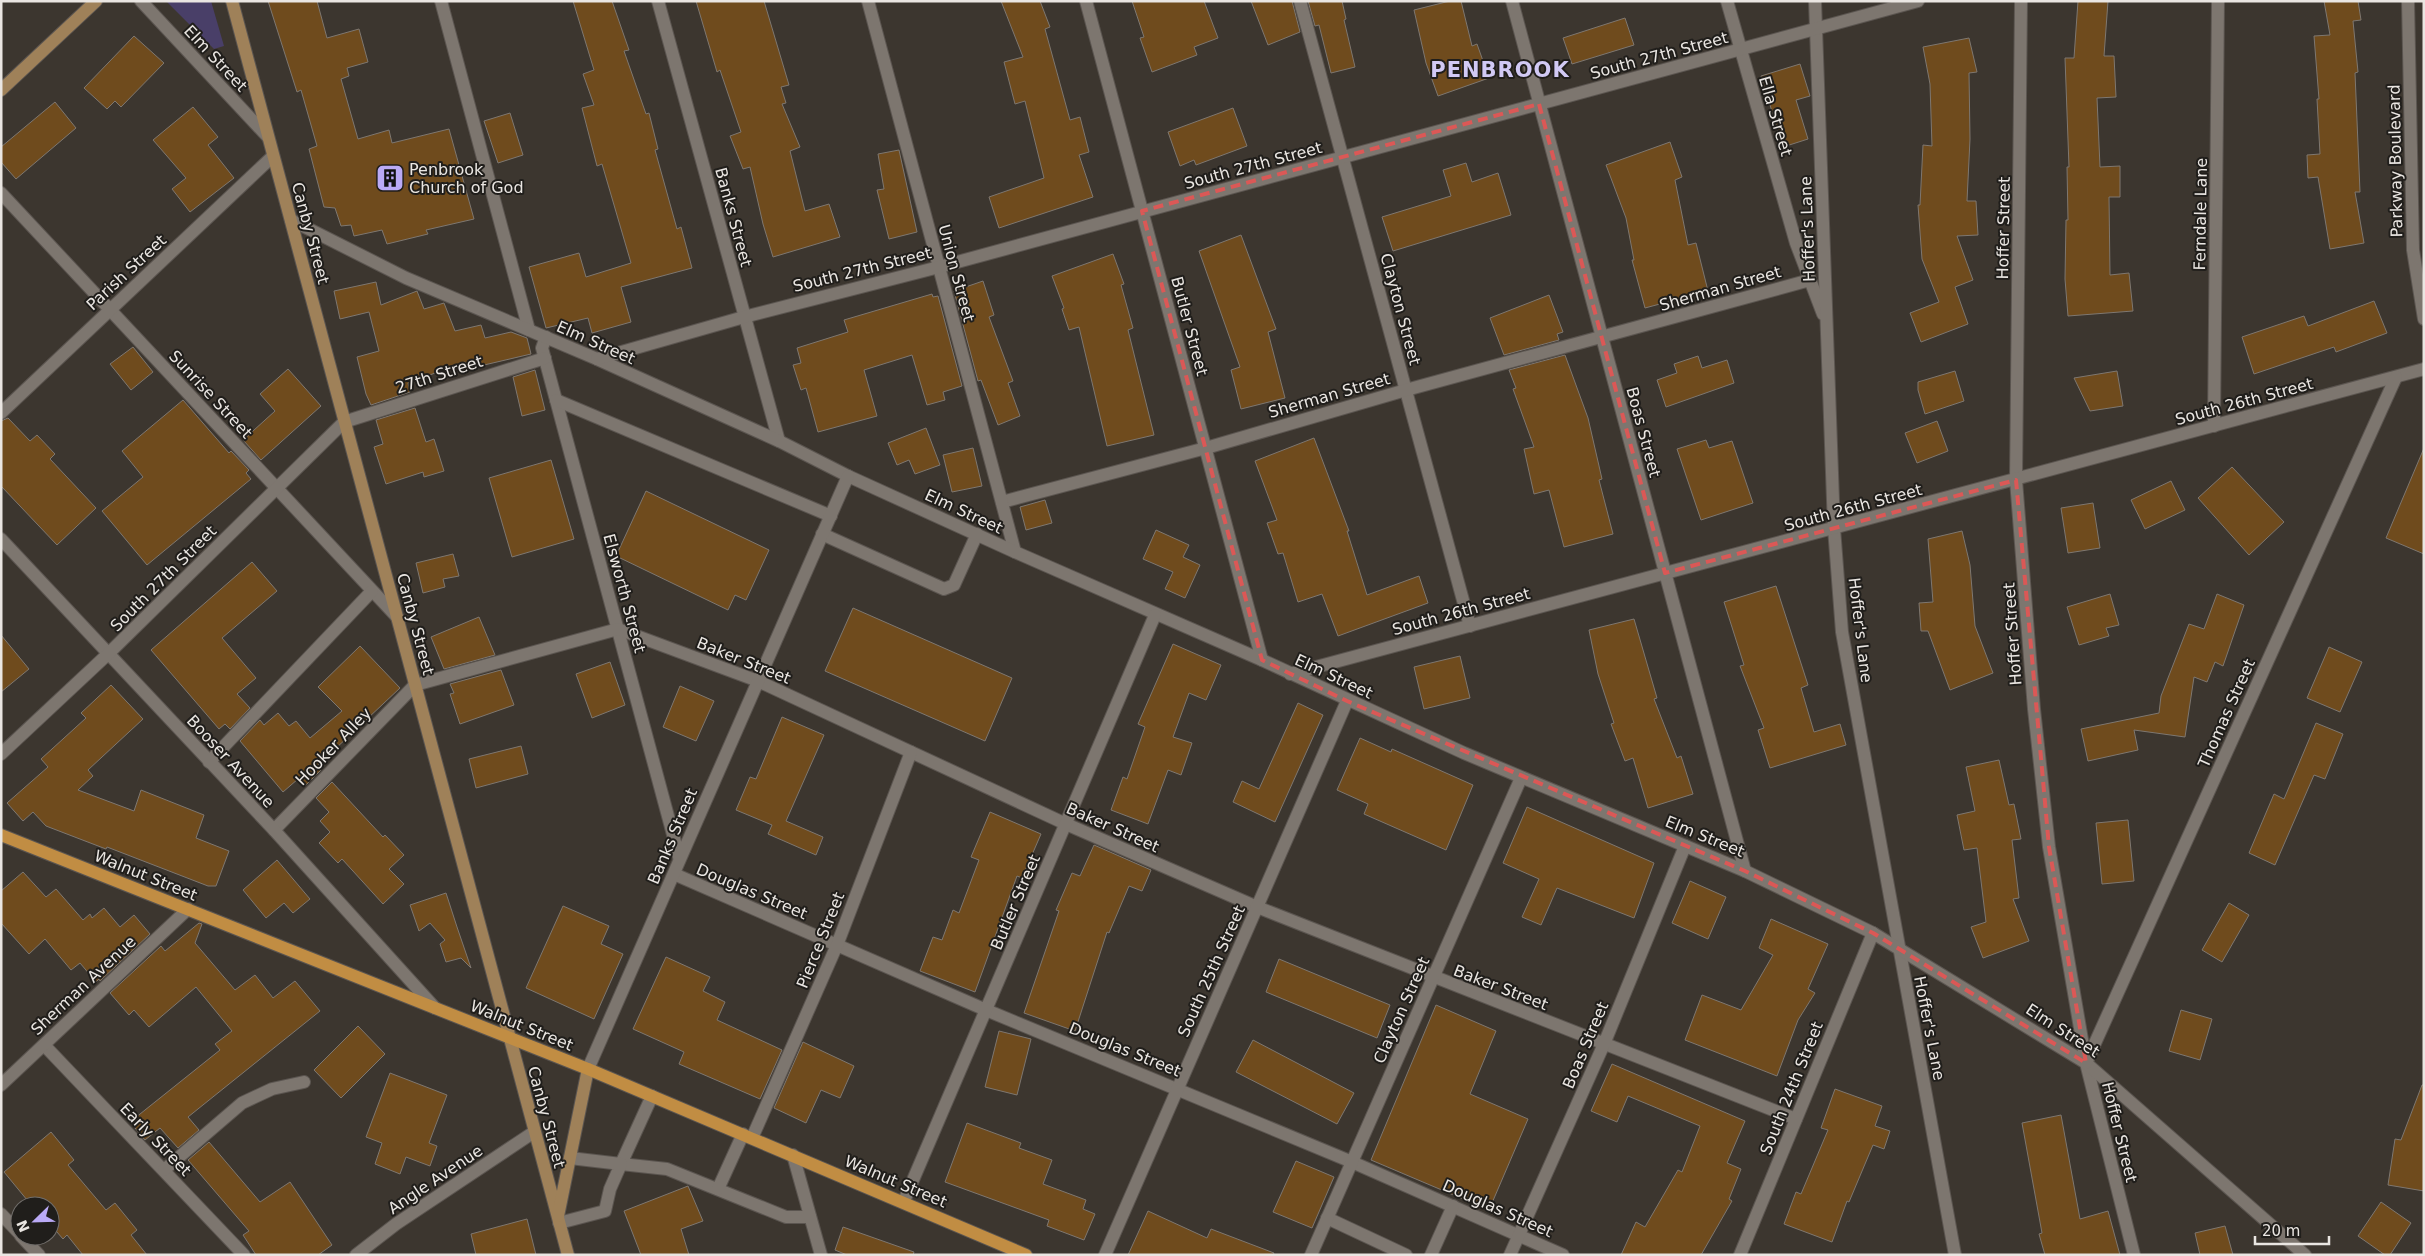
<svg xmlns="http://www.w3.org/2000/svg" width="2425" height="1256" viewBox="0 0 2425 1256" font-family="'DejaVu Sans',sans-serif">
<rect width="100%" height="100%" fill="#3c362f"/>
<!-- green -->
<path fill="#493f68" d="M166,1H211L224,46L214,49Z"/>
<!-- building -->
<g fill="#6f4b1d" stroke="#7e7770">
<path d="M268,1H317L327,38L359,29L368,62L347,68L349,76L341,79L358,139L389,130L392,143L449,129L474,219L426,230L428,234L387,244L382,230L354,236L351,225L341,226L335,208L324,207L309,149L317,146L301,90L297,92Z"/>
<path d="M573,1H612L629,50L624,51L646,114L649,113L658,149L655,150L677,229L681,227L692,268L621,287L631,322L592,333L588,318L546,328L529,267L579,253L586,277L631,263L602,164L597,166L582,108L594,105L583,74L594,70Z"/>
<path d="M696,1H764L789,85L781,87L786,103L782,104L800,147L790,151L805,211L829,204L840,237L773,257L763,224L750,167L743,169L730,136L741,132L720,70L717,72Z"/>
<path d="M1001,1H1040L1050,27L1045,29L1070,120L1080,117L1089,152L1079,155L1093,197L999,228L989,197L1044,178L1025,101L1015,104L1004,62L1023,57Z"/>
<path d="M1132,1H1204L1218,38L1194,47L1197,55L1152,72L1140,38L1144,37Z"/>
<path d="M1251,1H1292L1300,32L1268,45Z"/>
<path d="M1308,1H1342L1346,19L1344,20L1355,67L1331,73L1319,25L1315,26Z"/>
<path d="M1450,1H1461L1472,46L1477,44L1489,78L1438,96L1426,63L1414,10Z"/>
<path d="M2078,1H2108L2104,56H2114L2116,97L2097,98L2100,167L2120,166V197H2109L2110,275L2129,273L2133,311L2068,316L2065,279L2066,220H2068L2067,167H2069L2065,58H2074Z"/>
<path d="M2324,1H2358L2361,20L2353,21L2358,72L2355,73L2360,192H2355L2364,243L2330,249L2318,177L2308,178L2307,155L2320,154L2317,99H2319L2314,36L2330,35Z"/>
<path d="M1625,18L1634,45L1572,64L1563,38Z"/>
<path d="M134,36L164,63L121,107L115,101L107,109L84,88Z"/>
<path d="M1969,38L1977,72L1969,73L1970,139L1967,201H1976L1978,235L1957,236L1973,280L1955,287L1968,324L1921,342L1910,313L1939,302L1922,259L1918,205H1920L1923,145L1932,146L1930,84L1923,47Z"/>
<path d="M1800,64L1810,96L1796,100L1808,139L1783,147L1761,76Z"/>
<path d="M55,102L76,128L16,179L1,162V147Z"/>
<path d="M193,107L218,137L208,145L234,178L190,212L172,189L186,178L153,140Z"/>
<path d="M1233,108L1247,146L1196,165L1194,160L1180,166L1168,132Z"/>
<path d="M510,113L523,155L498,163L484,121Z"/>
<path d="M1670,142L1682,177L1675,180L1688,245L1696,243L1708,291L1645,308L1632,260H1634L1626,218L1606,165Z"/>
<path d="M899,150L917,232L889,239L877,190L884,189L878,154Z"/>
<path d="M1466,163L1472,182L1498,173L1511,215L1393,251L1382,217L1451,196L1443,170Z"/>
<path d="M1241,235L1276,329L1268,332L1285,398L1241,409L1231,370L1240,367L1199,251Z"/>
<path d="M1113,254L1124,284L1121,285L1133,328L1128,330L1154,435L1107,446L1079,327L1069,330L1062,309L1064,308L1052,276Z"/>
<path d="M983,281L994,315L989,317L1013,381L1008,383L1020,416L998,425L981,380L978,381L954,291Z"/>
<path d="M376,282L381,305L417,291L424,309L444,303L455,331L481,325L485,338L511,332L527,338L531,354L467,369L465,362L408,383L410,392L371,405L366,394L357,357L379,351L369,312L340,319L334,291Z"/>
<path d="M932,294L933,297L938,296L962,386L943,392L945,400L927,405L912,355L864,370L877,416L818,432L806,388L801,390L793,365L801,363L797,348L848,332L844,320Z"/>
<path d="M1549,295L1563,332L1557,334L1559,340L1504,355L1490,318Z"/>
<path d="M2374,301L2387,333L2336,352L2334,347L2254,374L2242,337L2304,316L2308,326Z"/>
<path d="M133,347L153,372L131,390L110,364Z"/>
<path d="M1565,355L1588,418L1602,479L1599,480L1613,534L1564,547L1549,490L1534,494L1524,449L1534,447L1513,389L1516,388L1509,370Z"/>
<path d="M1698,356L1702,368L1727,360L1734,383L1666,407L1657,380L1677,373L1674,364Z"/>
<path d="M288,369L321,406L261,460L243,440L275,411L260,394Z"/>
<path d="M535,370L545,410L522,416L513,377Z"/>
<path d="M1955,371L1964,401L1925,414L1918,390V382Z"/>
<path d="M2117,371L2123,406L2090,411L2074,378Z"/>
<path d="M183,400L229,453L231,451L249,470L246,473L251,479L147,565L102,511L143,477L122,451Z"/>
<path d="M415,408L426,442L434,439L444,471L424,477L423,472L386,484L374,447L383,444L376,420Z"/>
<path d="M8,418L30,441L37,435L55,454L50,459L96,508L57,545L1,486V421Z"/>
<path d="M1937,421L1948,451L1917,463L1905,433Z"/>
<path d="M926,428L940,465L915,474L909,460L897,465L888,443Z"/>
<path d="M1314,438L1349,531H1347L1367,595L1419,576L1428,603L1338,636L1322,594L1298,602L1283,553L1278,554L1267,523L1277,520L1255,461Z"/>
<path d="M1706,440L1709,448L1732,441L1753,503L1701,520L1677,449Z"/>
<path d="M973,448L982,486L952,492L943,455Z"/>
<path d="M2424,448V554L2386,538Z"/>
<path d="M551,460L574,539L512,557L489,478Z"/>
<path d="M2232,467L2284,522L2249,555L2198,498Z"/>
<path d="M2171,481L2185,510L2145,529L2131,500Z"/>
<path d="M646,491L769,550L746,600L735,595L728,610L616,556Z"/>
<path d="M1045,500L1052,523L1026,530L1020,507Z"/>
<path d="M2093,503L2100,548L2068,553L2061,508Z"/>
<path d="M1156,530L1189,545L1183,557L1200,565L1185,598L1165,589L1173,572L1143,559Z"/>
<path d="M1962,531L1970,565L1975,626L1993,673L1950,690L1928,631H1921L1919,603L1933,602L1928,539Z"/>
<path d="M453,554L459,576L443,579L445,587L423,593L416,563Z"/>
<path d="M252,562L277,591L222,638L256,678L237,694L250,708L230,729L225,724L219,729L151,650Z"/>
<path d="M1776,586L1808,685L1801,688L1814,732L1840,724L1846,745L1770,768L1758,730L1764,728L1740,666L1744,665L1724,602Z"/>
<path d="M2110,594L2119,625L2106,628L2109,636L2079,645L2067,607Z"/>
<path d="M2217,594L2244,605L2223,666L2215,662L2207,682L2194,677L2185,737L2134,730L2138,750L2088,761L2081,729L2159,713L2161,696L2189,624L2204,629Z"/>
<path d="M853,608L1012,678L985,741L825,671Z"/>
<path d="M479,617L495,655L444,669L431,637Z"/>
<path d="M1634,619L1657,698L1654,699L1677,758L1681,756L1693,794L1648,808L1633,758L1625,761L1611,724L1614,723L1598,674L1589,630Z"/>
<path d="M1,635L29,669L1,692Z"/>
<path d="M1173,644L1221,665L1206,700L1189,693L1173,737L1192,743L1181,775L1168,770L1148,824L1111,810L1123,777L1127,779L1145,727L1138,724Z"/>
<path d="M360,646L400,688L317,766L321,770L305,786L298,779L283,792L240,741L260,720L264,725L278,713L289,726L296,721L310,738L342,711L318,687Z"/>
<path d="M2329,647L2362,662L2340,712L2307,698Z"/>
<path d="M1460,656L1470,698L1424,709L1414,667Z"/>
<path d="M610,662L625,705L592,718L576,674Z"/>
<path d="M501,670L514,705L460,724L450,694L454,693L450,684Z"/>
<path d="M111,685L143,719L88,770L93,776L78,790L134,811L141,790L204,815L196,838L229,851L216,886H208L107,847L106,849L46,826L33,812L23,821L7,803L48,767L41,759L86,718L81,713Z"/>
<path d="M680,686L714,701L696,741L663,727Z"/>
<path d="M1298,703L1323,715L1275,822L1233,802L1242,781L1259,789Z"/>
<path d="M782,717L824,735L786,821L823,837L816,855L768,834L772,825L736,810L750,777L756,779Z"/>
<path d="M2316,723L2343,734L2325,779L2314,775L2275,865L2249,853L2274,794L2284,799Z"/>
<path d="M1360,738L1391,752L1392,749L1473,785L1446,850L1364,814L1368,804L1337,790Z"/>
<path d="M521,746L528,774L476,788L469,759Z"/>
<path d="M1999,760L2009,805L2014,804L2021,839L2012,840L2019,898L2013,899L2029,941L1983,958L1971,927L1986,922L1977,848L1964,850L1957,815L1975,811L1966,767Z"/>
<path d="M332,782L383,837L385,835L404,855L389,869L404,884L383,904L342,859L338,863L319,843L330,832L320,821L329,812L316,798Z"/>
<path d="M1527,807L1654,863L1634,918L1557,888L1541,925L1522,917L1539,879L1503,863Z"/>
<path d="M990,812L1041,834L1022,878L1017,876L975,992L920,971L933,937L942,940L953,910L959,913L979,860L971,857Z"/>
<path d="M2128,820L2134,881L2102,884L2096,823Z"/>
<path d="M1094,845L1151,870L1142,891L1129,886L1109,933L1107,932L1075,1031L1024,1013L1059,911L1056,910L1072,873L1080,876Z"/>
<path d="M277,860L310,899L293,913L284,903L266,918L243,890Z"/>
<path d="M23,872L46,897L56,889L83,920L90,914L92,918L104,908L120,927L134,915L150,934L100,981L99,979L96,982L80,963L71,970L45,939L29,954L1,923V891Z"/>
<path d="M1690,881L1726,897L1708,939L1672,923Z"/>
<path d="M446,893L457,927L471,968L461,958L446,962L440,944L445,940L430,923L419,931L410,905Z"/>
<path d="M2229,903L2249,915L2222,962L2202,950Z"/>
<path d="M563,906L609,926L601,944L623,954L594,1019L526,988Z"/>
<path d="M1771,919L1828,944L1808,989L1815,993L1798,1020L1777,1076L1685,1040L1702,995L1741,1010L1773,955L1759,948Z"/>
<path d="M199,923L202,924L195,943L235,990L255,975L273,998L295,981L320,1011L188,1117L199,1130L178,1148L160,1128L145,1140L130,1122L220,1050L215,1044L232,1031L196,987L149,1027L134,1010L129,1015L110,993L161,946L165,951Z"/>
<path d="M666,957L710,977L703,991L725,1002L717,1020L782,1050L760,1099L679,1064L684,1052L633,1029Z"/>
<path d="M1279,959L1390,1005L1377,1038L1266,992Z"/>
<path d="M1436,1005L1496,1031L1470,1094L1528,1119L1489,1210L1371,1160Z"/>
<path d="M2181,1010L2212,1019L2200,1060L2169,1051Z"/>
<path d="M358,1026L385,1054L341,1098L314,1070Z"/>
<path d="M999,1031L1031,1039L1017,1095L985,1087Z"/>
<path d="M1253,1040L1354,1093L1337,1124L1236,1072Z"/>
<path d="M803,1042L854,1066L840,1098L821,1090L806,1123L774,1108Z"/>
<path d="M1612,1064L1745,1121L1727,1163L1741,1169L1729,1199L1732,1201L1701,1255H1621L1636,1222L1645,1227L1678,1170L1682,1172L1700,1126L1628,1096L1617,1122L1591,1111Z"/>
<path d="M390,1073L447,1095L429,1143L437,1146L430,1166L406,1157L400,1174L375,1164L382,1143L366,1137Z"/>
<path d="M2422,1085H2424V1191L2388,1185L2395,1139L2401,1140Z"/>
<path d="M1835,1089L1882,1106L1875,1126L1890,1131L1884,1149L1873,1145L1849,1202L1847,1201L1832,1242L1784,1224L1796,1192L1801,1194L1828,1130L1821,1128Z"/>
<path d="M2061,1115L2080,1219L2108,1211L2120,1255H2045L2039,1234L2042,1233L2022,1123Z"/>
<path d="M967,1123L1021,1143L1019,1148L1052,1160L1043,1184L1086,1200L1083,1209L1095,1214L1084,1240L1047,1226L1049,1220L945,1182Z"/>
<path d="M51,1132L74,1160L68,1165L106,1210L115,1203L137,1230L131,1235L147,1255H83L67,1235L63,1239L50,1224V1206H32L4,1172Z"/>
<path d="M209,1142L260,1202L290,1182L332,1245L318,1255H256L243,1235L249,1231L188,1160Z"/>
<path d="M1296,1161L1334,1177L1312,1228L1273,1212Z"/>
<path d="M688,1186L703,1221L681,1229L689,1255H641L624,1211Z"/>
<path d="M2381,1202L2411,1223L2390,1255H2385L2358,1236Z"/>
<path d="M1148,1211L1207,1238L1211,1229L1274,1253L1273,1255H1128Z"/>
<path d="M527,1219L536,1255H476L471,1234Z"/>
<path d="M2225,1226L2233,1255H2200L2195,1233Z"/>
<path d="M843,1227L914,1252L913,1255H847L835,1250Z"/>
</g>
<g fill="none" stroke-linecap="round" stroke-linejoin="round">
<defs>
<g id="lane">
<path d="M1300,1L1470,626"/>
<path d="M1727,1L1796,243L1823,314"/>
<path d="M1815,1L1834,528L1842,632L1955,1255"/>
<path d="M1,193L397,617"/>
<path d="M546,337L542,348L679,857"/>
<path d="M556,400L831,516"/>
<path d="M2214,426L2218,1"/>
<path d="M1002,502L1206,448L1406,390L1810,280"/>
<path d="M822,534L944,589L954,585L977,534"/>
<path d="M209,762L372,591"/>
<path d="M274,830L415,685L618,629L758,681L1066,824L1257,907L1796,1119"/>
<path d="M674,874L986,1010L1352,1162L1563,1255"/>
<path d="M44,1045L244,1255"/>
<path d="M1,1085L188,909"/>
<path d="M652,1096L621,1164L667,1169L786,1217H810"/>
<path d="M793,1155L821,1255"/>
<path d="M164,1170L242,1103L272,1089L304,1082"/>
<path d="M718,1189L743,1134"/>
<path d="M1327,1218L1406,1255"/>
<path d="M559,1223L605,1211L610,1189L621,1164L570,1158"/>
<path d="M356,1255L396,1224L534,1132"/>
<path d="M1431,1255L1453,1206"/>
<path d="M1510,1255L1604,1044L1685,846"/>
</g>
<g id="street">
<path d="M141,1L267,136"/>
<path d="M441,1L529,330"/>
<path d="M658,1L779,441"/>
<path d="M868,1L1015,552"/>
<path d="M1086,1L1262,660"/>
<path d="M1512,1L1745,871"/>
<path d="M2021,1L2016,480L2034,709L2049,847L2086,1063L2134,1255"/>
<path d="M2408,1L2413,250L2424,319"/>
<path d="M291,220L406,278L597,359L779,441L848,476L1015,552L1262,660L1464,753L1745,871L1873,933L2086,1063L2305,1255"/>
<path d="M597,359L744,317L939,267L1918,1"/>
<path d="M1,413L273,156"/>
<path d="M1,539L274,830L435,1008"/>
<path d="M1290,674L2424,369"/>
<path d="M1,754L109,653L344,422L545,358"/>
<path d="M2086,1063L2396,377"/>
<path d="M588,1069L848,476"/>
<path d="M752,1138L837,945L911,752"/>
<path d="M904,1201L1155,615"/>
<path d="M1,1214L20,1234"/>
<path d="M21,1236L39,1255"/>
<path d="M1105,1255L1347,701"/>
<path d="M1311,1255L1521,778"/>
<path d="M1740,1255L1873,933"/>
</g>
<g id="secondary">
<path d="M232,1L568,1255"/>
<path d="M1,90L96,1"/>
<path d="M558,1216L588,1069"/>
</g>
<path id="primary" d="M1,835L588,1069L1026,1255"/>
</defs>
<!-- lane casing -->
<use href="#lane" stroke="#5b5550" stroke-width="14"/>
<!-- street casing -->
<use href="#street" stroke="#5b5550" stroke-width="14"/>
<!-- secondary casing -->
<use href="#secondary" stroke="#5b5550" stroke-width="14"/>
<!-- primary casing -->
<use href="#primary" stroke="#5b5550" stroke-width="14"/>
<!-- lane -->
<use href="#lane" stroke="#7d766f" stroke-width="12"/>
<!-- street -->
<use href="#street" stroke="#7d766f" stroke-width="12"/>
<!-- secondary -->
<use href="#secondary" stroke="#9f8159" stroke-width="12"/>
<!-- primary -->
<use href="#primary" stroke="#c18d43" stroke-width="12"/>
</g>
<!-- marked area -->
<path fill="none" stroke="#db5856" stroke-width="4" stroke-dasharray="10 6" stroke-linejoin="round" d="M1539,104L1665,573L2016,480L2049,847L2086,1063L1873,933L1745,871L1347,701L1262,660L1142,211Z"/>
<!-- icons -->
<defs>
<symbol id="building-square" viewBox="-11 -11 22 22"><rect x="-9" y="-9" width="18" height="18" rx="4" fill="#baaaf6" stroke="#201e1b"/><path d="M-4-6H4V6H1V3H-1V6H-4ZM-2.5-4.3h1.7v1.8h-1.7ZM.8-4.3h1.7v1.8H.8ZM-2.5-1h1.7V.8h-1.7ZM.8-1h1.7V.8H.8Z" fill="#111"/></symbol>
</defs>
<g fill-rule="evenodd">
<use href="#building-square" x="374" y="162" width="32" height="32"/>
</g>
<g text-anchor="middle" stroke-width="4" stroke-linejoin="round" paint-order="stroke">
<!-- street labels -->
<g font-size="16" fill="#eae6e2" stroke="#201e1b">
<text transform="translate(1659 55) rotate(-15)" y="6">South 27th Street</text>
<text transform="translate(216 58) rotate(47)" y="6">Elm Street</text>
<text transform="translate(1776 116) rotate(74)" y="6">Ella Street</text>
<text transform="translate(2395 161) rotate(-91)" y="6">Parkway Boulevard</text>
<text transform="translate(1253 165) rotate(-15)" y="6">South 27th Street</text>
<text transform="translate(2200 214) rotate(-89)" y="6">Ferndale Lane</text>
<text transform="translate(734 217) rotate(75)" y="6">Banks Street</text>
<text transform="translate(2003 228) rotate(-89)" y="6">Hoffer Street</text>
<text transform="translate(1807 229) rotate(-92)" y="6">Hoffer's Lane</text>
<text transform="translate(311 233) rotate(75)" y="6">Canby Street</text>
<text transform="translate(862 269) rotate(-14)" y="6">South 27th Street</text>
<text transform="translate(126 272) rotate(-43)" y="6">Parish Street</text>
<text transform="translate(957 273) rotate(75)" y="6">Union Street</text>
<text transform="translate(1720 288) rotate(-16)" y="6">Sherman Street</text>
<text transform="translate(1401 309) rotate(75)" y="6">Clayton Street</text>
<text transform="translate(1190 326) rotate(75)" y="6">Butler Street</text>
<text transform="translate(596 342) rotate(24)" y="6">Elm Street</text>
<text transform="translate(439 374) rotate(-18)" y="6">27th Street</text>
<text transform="translate(211 394) rotate(47)" y="6">Sunrise Street</text>
<text transform="translate(1329 395) rotate(-16)" y="6">Sherman Street</text>
<text transform="translate(2244 401) rotate(-15)" y="6">South 26th Street</text>
<text transform="translate(1644 432) rotate(75)" y="6">Boas Street</text>
<text transform="translate(1853 507) rotate(-15)" y="6">South 26th Street</text>
<text transform="translate(964 511) rotate(25)" y="6">Elm Street</text>
<text transform="translate(163 578) rotate(-45)" y="6">South 27th Street</text>
<text transform="translate(625 593) rotate(75)" y="6">Elsworth Street</text>
<text transform="translate(1461 611) rotate(-15)" y="6">South 26th Street</text>
<text transform="translate(416 624) rotate(75)" y="6">Canby Street</text>
<text transform="translate(1861 630) rotate(83)" y="6">Hoffer's Lane</text>
<text transform="translate(2012 634) rotate(-94)" y="6">Hoffer Street</text>
<text transform="translate(744 660) rotate(22)" y="6">Baker Street</text>
<text transform="translate(1334 676) rotate(25)" y="6">Elm Street</text>
<text transform="translate(2226 713) rotate(-66)" y="6">Thomas Street</text>
<text transform="translate(333 746) rotate(-46)" y="6">Hooker Alley</text>
<text transform="translate(231 761) rotate(47)" y="6">Booser Avenue</text>
<text transform="translate(1113 827) rotate(24)" y="6">Baker Street</text>
<text transform="translate(672 836) rotate(-67)" y="6">Banks Street</text>
<text transform="translate(1705 836) rotate(22)" y="6">Elm Street</text>
<text transform="translate(146 875) rotate(22)" y="6">Walnut Street</text>
<text transform="translate(752 891) rotate(23)" y="6">Douglas Street</text>
<text transform="translate(1015 902) rotate(-67)" y="6">Butler Street</text>
<text transform="translate(820 940) rotate(-68)" y="6">Pierce Street</text>
<text transform="translate(1211 971) rotate(-66)" y="6">South 25th Street</text>
<text transform="translate(83 985) rotate(-43)" y="6">Sherman Avenue</text>
<text transform="translate(1501 987) rotate(21)" y="6">Baker Street</text>
<text transform="translate(1401 1010) rotate(-66)" y="6">Clayton Street</text>
<text transform="translate(522 1025) rotate(22)" y="6">Walnut Street</text>
<text transform="translate(1930 1028) rotate(79)" y="6">Hoffer's Lane</text>
<text transform="translate(2063 1030) rotate(33)" y="6">Elm Street</text>
<text transform="translate(1585 1045) rotate(-67)" y="6">Boas Street</text>
<text transform="translate(1125 1049) rotate(22)" y="6">Douglas Street</text>
<text transform="translate(1791 1088) rotate(-68)" y="6">South 24th Street</text>
<text transform="translate(547 1117) rotate(75)" y="6">Canby Street</text>
<text transform="translate(2120 1132) rotate(76)" y="6">Hoffer Street</text>
<text transform="translate(156 1139) rotate(46)" y="6">Early Street</text>
<text transform="translate(435 1179) rotate(-34)" y="6">Angle Avenue</text>
<text transform="translate(896 1181) rotate(23)" y="6">Walnut Street</text>
<text transform="translate(1498 1208) rotate(24)" y="6">Douglas Street</text>
</g>
<!-- poi labels -->
<g font-size="16" fill="#eae6e2" stroke="#201e1b" text-anchor="start">
<text x="409" y="175">Penbrook<tspan x="409" dy="18">Church of God</tspan></text>
</g>
<!-- district labels -->
<g font-size="21" font-weight="bold" letter-spacing="1" fill="#d1c9f4" stroke="#201e1b">
<text x="1500" y="77">PENBROOK</text>
</g>
</g>
<!-- border -->
<rect width="2425" height="1256" fill="none" stroke="#eae6e2" stroke-width="5"/>
<!-- north arrow -->
<g transform="translate(35 1221) rotate(247)"><circle r="24" fill="#201e1b" stroke="#716e6b"/>
<path d="M0-4L9 19L0 12L-9 19Z" fill="#baaaf6"/>
<text y="-8" font-size="14" font-weight="bold" text-anchor="middle" fill="#eae6e2">N</text>
</g>
<!-- scale -->
<path d="M2255 1236v8h74v-8" fill="none" stroke="#eae6e2" stroke-width="2.5"/>
<text x="2262" y="1236" font-size="15" fill="#eae6e2" stroke="#201e1b" stroke-width="4" paint-order="stroke">20 m</text>
</svg>
